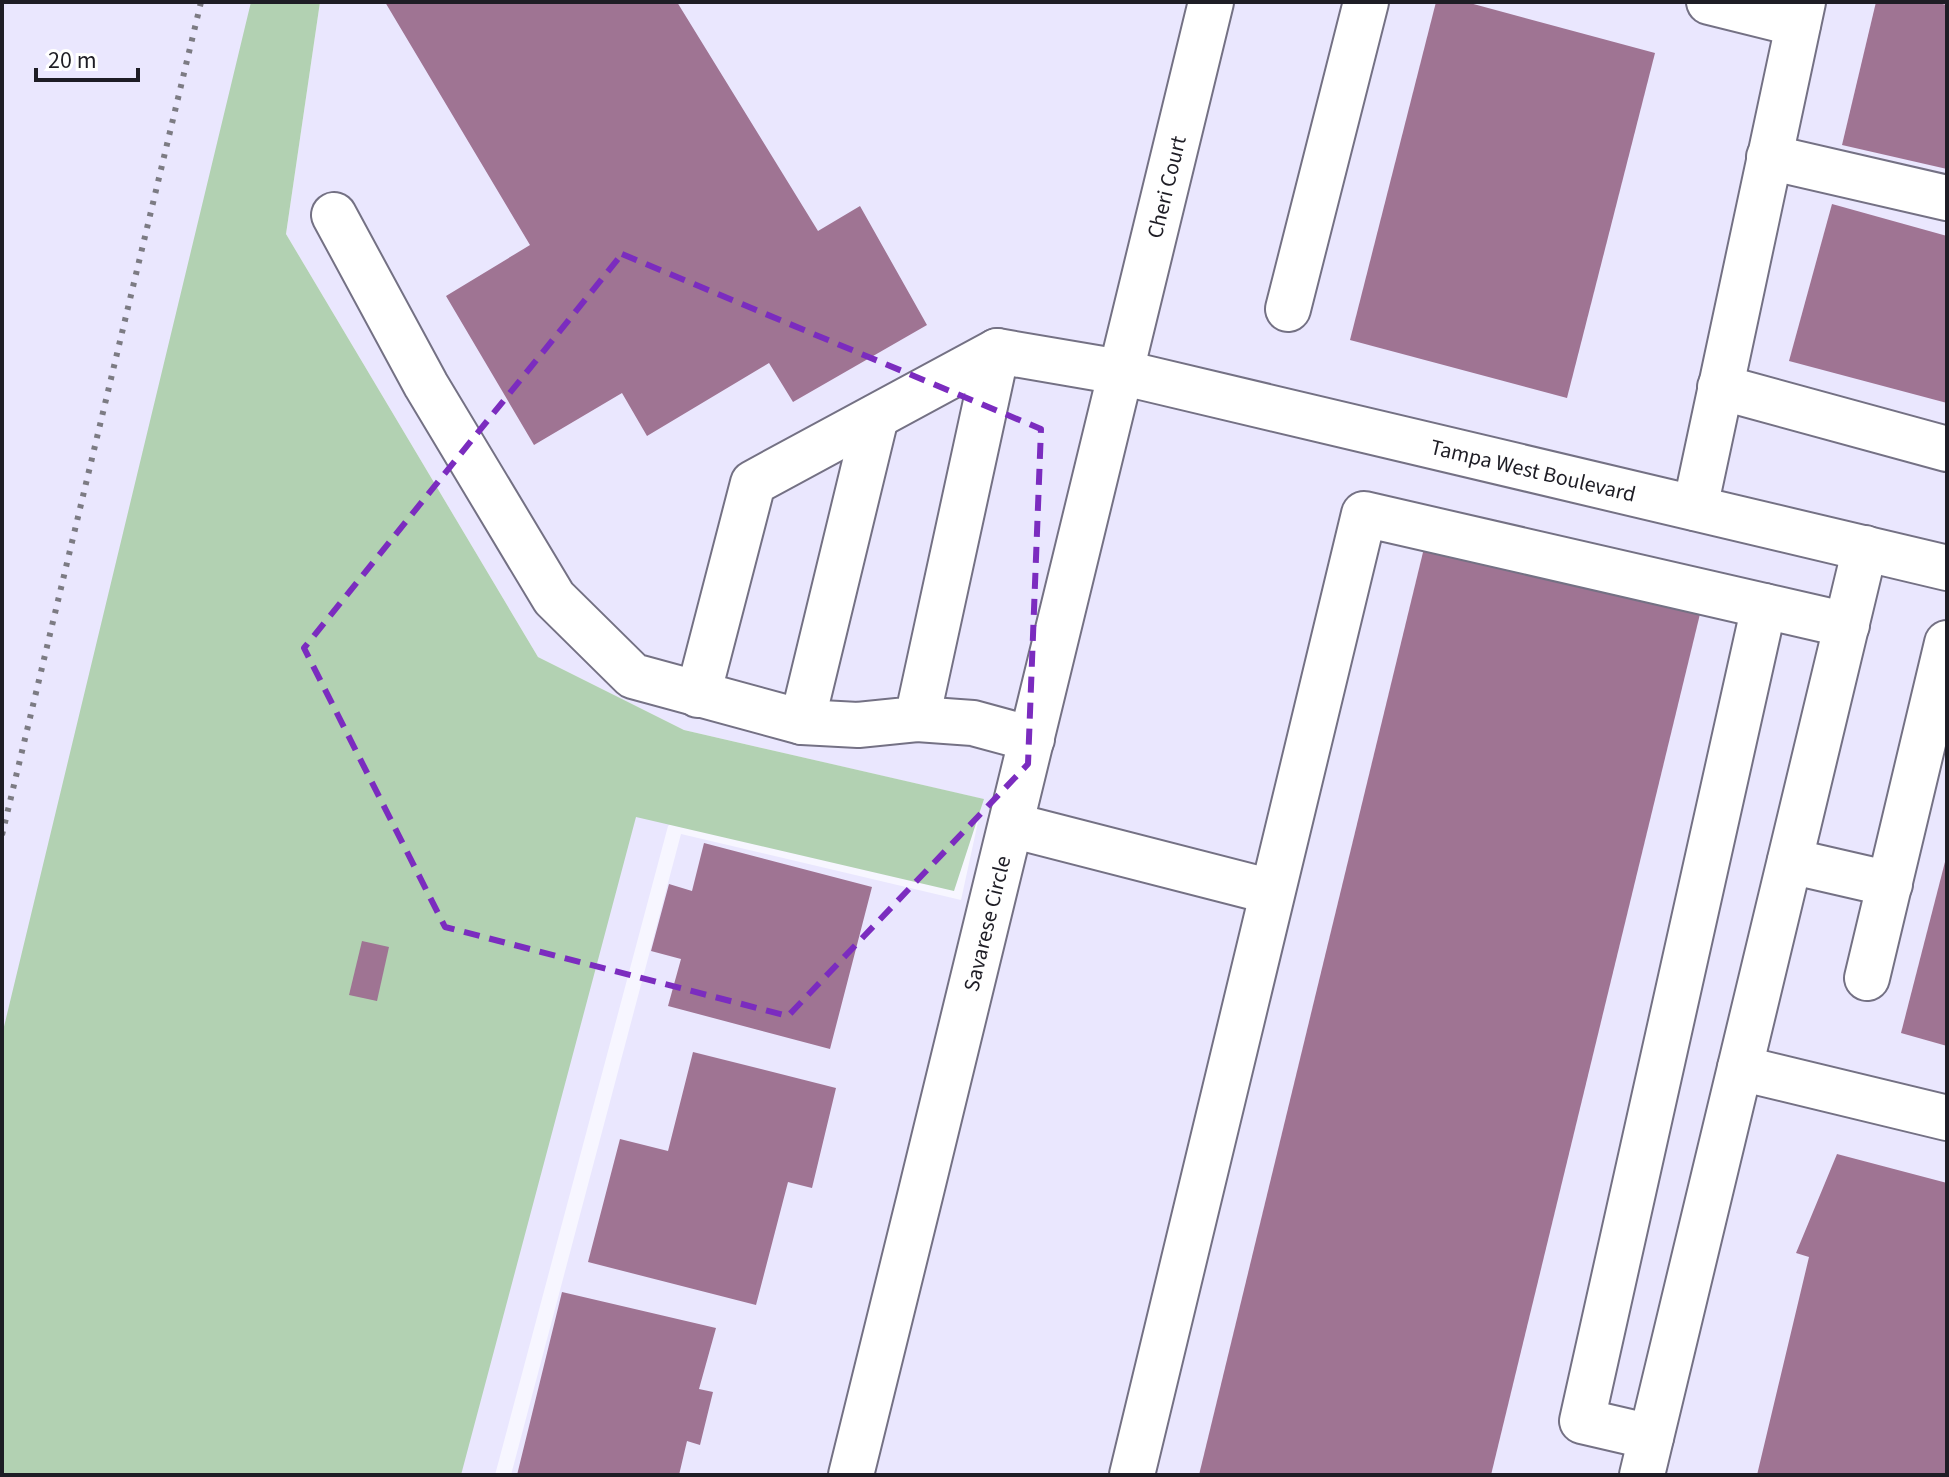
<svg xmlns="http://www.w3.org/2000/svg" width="1949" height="1477" viewBox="0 0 1949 1477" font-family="'Source Sans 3',sans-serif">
<rect width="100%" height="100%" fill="#f7f6ff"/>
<!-- built -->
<g fill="#eae7fe">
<path d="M2,2H306L272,238L528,670L676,819L668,826L495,1475H2Z"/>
<path d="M320,2H1947V1475H511L681,834L961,900L983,799L684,730L538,657L286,234Z"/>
</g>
<!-- green -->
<path fill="#b2d1b2" d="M251,2H320L286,234L538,657L684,730L984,799L954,891L636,817L461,1475H2V1035Z"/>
<!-- building -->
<g fill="#9f7493">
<path d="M385,2H677L818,231L860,206L927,325L793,402L769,363L647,436L622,393L534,445L446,296L530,245Z"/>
<path d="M1436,2H1466L1655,53L1567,398L1350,340Z"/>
<path d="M1876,2H1933L1947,5V169L1842,145Z"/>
<path d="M1832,204L1947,236V403L1789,361Z"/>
<path d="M1425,544L1700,614L1491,1475H1199Z"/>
<path d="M704,843L872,887L830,1049L668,1006L681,959L651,951L669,884L692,891Z"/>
<path d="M1946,858H1947V1046L1901,1033Z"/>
<path d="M362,941L389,947L377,1001L349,995Z"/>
<path d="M693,1052L836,1088L812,1188L788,1182L756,1305L588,1262L620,1139L668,1151Z"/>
<path d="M1837,1154L1947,1183V1475H1757L1809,1257L1796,1253Z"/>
<path d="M562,1292L716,1328L699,1389L713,1392L700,1445L687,1441L679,1475H517Z"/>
</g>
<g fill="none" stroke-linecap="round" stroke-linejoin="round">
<defs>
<g id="minor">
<path d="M1709,2L1798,24"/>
<path d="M1769,157L1947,198"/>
<path d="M334,215L426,385L554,598L633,676L802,722L858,725L917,719L997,351"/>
<path d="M1288,309L1366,2"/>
<path d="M1720,387L1947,449"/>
<path d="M1695,508L1803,2"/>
<path id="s1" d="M698,695L753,483L997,351L1120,372L1947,568"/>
<path d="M917,719L973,723L1032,739"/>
<path d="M802,722L876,417"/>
<path d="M1011,825L1272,892"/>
<path d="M1790,861L1890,884"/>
<path d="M1867,978L1947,643"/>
<path d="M1740,1068L1947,1118"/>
<path d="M1651,1437L1582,1421L1764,606"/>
<path id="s2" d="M851,1475L920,1196L1211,2"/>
<path d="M1132,1475L1364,514L1847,625"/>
<path d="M1642,1475L1865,548"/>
</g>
</defs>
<!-- minor casing -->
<use href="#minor" stroke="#747184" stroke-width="48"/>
<!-- minor -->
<use href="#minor" stroke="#fff" stroke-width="44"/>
<!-- rail -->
<path stroke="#7c7b83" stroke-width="6" stroke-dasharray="4 8" stroke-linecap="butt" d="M2,835L201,2"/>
</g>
<!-- marked area -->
<path fill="none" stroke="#7b2cbf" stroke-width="6" stroke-dasharray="16 10" stroke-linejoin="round" d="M622,254L1041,429L1028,764L788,1016L445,927L304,648Z"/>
<g text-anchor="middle" stroke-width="6" stroke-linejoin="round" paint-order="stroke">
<!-- street labels -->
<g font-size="22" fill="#1e1d25" stroke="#fff">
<text dy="8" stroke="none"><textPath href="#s2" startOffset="1326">Cheri Court</textPath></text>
<text dy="8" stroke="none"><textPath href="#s1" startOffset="1046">Tampa West Boulevard</textPath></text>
<text dy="8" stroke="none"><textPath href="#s2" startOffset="568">Savarese Circle</textPath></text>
</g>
</g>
<!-- border -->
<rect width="1949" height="1477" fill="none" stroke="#1e1d25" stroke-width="8"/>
<!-- scale -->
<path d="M36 68v12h102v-12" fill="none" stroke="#1e1d25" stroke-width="4"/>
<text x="48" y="68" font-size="24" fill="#1e1d25" stroke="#ffffff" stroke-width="6" paint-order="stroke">20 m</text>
</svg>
